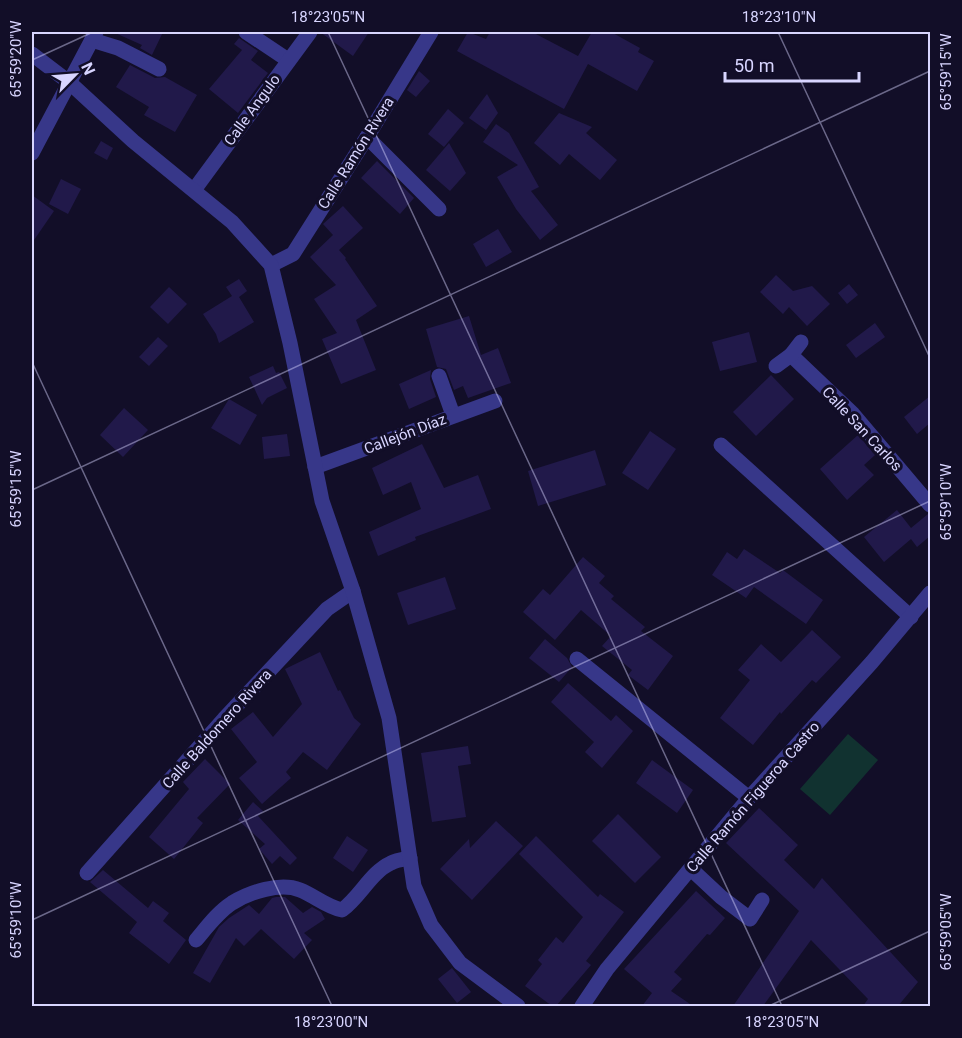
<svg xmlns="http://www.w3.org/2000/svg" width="962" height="1038" viewBox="0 0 962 1038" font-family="Roboto,sans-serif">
<rect width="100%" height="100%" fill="#120e28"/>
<!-- green -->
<path fill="#113230" d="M848,734L878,760L830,815L800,789Z"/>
<!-- building -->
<g fill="#21194a">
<path d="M113,32H163L152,55L140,48L142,45Z"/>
<path d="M320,32H369L353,56Z"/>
<path d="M468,32L486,39L490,32H532L578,56L592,32H611L640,48L638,52L654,61L637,91L588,64L564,109L457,51Z"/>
<path d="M239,38L258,51L251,60L268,73L238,113L209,89L242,50L234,44Z"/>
<path d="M130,65L155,78L165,77L197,95L175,132L144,115L149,107L116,87Z"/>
<path d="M419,71L430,81L416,97L407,90Z"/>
<path d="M487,94L498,113L486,130L469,118Z"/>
<path d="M448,109L464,123L444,147L428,134Z"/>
<path d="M559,113L592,127L586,133L617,160L600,180L569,154L560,165L534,143Z"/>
<path d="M496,124L509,133L539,187L531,191L558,225L540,240L516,209L497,177L518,165L483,142Z"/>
<path d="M101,141L113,148L107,160L94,153Z"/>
<path d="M449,143L466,173L450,191L426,170Z"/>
<path d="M377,161L414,198L400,214L361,178Z"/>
<path d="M61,179L81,189L68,214L49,204Z"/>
<path d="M32,195L54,211L32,243Z"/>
<path d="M343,206L363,228L339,250L346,258L345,259L377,306L356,320L376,370L341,384L322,339L337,333L314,299L336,285L310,257L333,235L323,224Z"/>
<path d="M498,229L512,252L486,267L473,244Z"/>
<path d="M776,275L793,291L812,286L830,304L807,326L789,307L783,314L760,292Z"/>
<path d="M239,279L247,291L239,297L254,322L219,343L216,334L203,314L232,296L226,287Z"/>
<path d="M849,284L858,295L847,304L838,293Z"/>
<path d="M169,287L187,304L168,324L150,307Z"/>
<path d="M469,316L481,355L498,348L511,383L468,398L463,386L454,390L446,369L437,367L426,329Z"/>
<path d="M875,323L885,337L856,358L846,345Z"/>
<path d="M749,332L757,362L720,371L712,342Z"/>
<path d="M158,337L168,346L149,366L139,357Z"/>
<path d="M273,366L276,373L279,372L287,388L267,398L262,405L249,377Z"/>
<path d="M431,370L430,379L436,397L409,409L399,384Z"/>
<path d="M771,375L794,399L756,436L733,412Z"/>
<path d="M930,396V423L917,434L904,417Z"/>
<path d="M229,399L257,415L240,445L211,428Z"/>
<path d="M124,408L148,430L123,457L100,435Z"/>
<path d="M650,431L676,449L648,490L622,473Z"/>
<path d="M287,434L290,456L264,459L262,437Z"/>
<path d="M858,435L875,455L864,465L874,475L847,500L820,469Z"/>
<path d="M422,444L444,488L478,475L491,509L415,537L416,540L378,556L369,532L421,509L411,482L383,495L372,468Z"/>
<path d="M595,450L606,485L538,506L528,471Z"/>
<path d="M897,510L911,528L928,514L930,515V536L917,547L911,539L884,562L864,537Z"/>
<path d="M744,549L780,573L783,570L823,600L806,624L754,587L746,598L712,575L727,552L737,559Z"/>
<path d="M583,557L605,576L599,583L614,596L611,599L645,627L641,631L673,656L648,690L628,675L632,670L602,646L611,636L581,610L555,640L523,612L543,589L550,595Z"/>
<path d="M445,577L456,609L408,625L397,593Z"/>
<path d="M812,630L841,657L816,683L812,680L781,714L780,712L753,745L720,718L750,680L738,670L761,644L781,662Z"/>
<path d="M545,639L567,658L572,667L559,682L529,658Z"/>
<path d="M320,652L338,691L340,690L354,718L361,724L327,770L303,752L286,772L291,778L262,804L239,778L257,762L231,729L253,712L273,737L302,704L285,669Z"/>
<path d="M568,683L611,721L616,715L633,731L602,768L585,752L594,742L551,702Z"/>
<path d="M468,746L471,764L458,766L466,817L432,822L421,753Z"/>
<path d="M205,759L230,784L197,818L203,823L174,859L149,837L189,789L183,782Z"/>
<path d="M652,760L693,790L677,813L636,783Z"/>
<path d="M253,802L263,811L258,816L297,858L290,865L280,856L272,864L259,849L265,844L238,820Z"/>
<path d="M759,808L798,845L784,860L814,889L822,878L918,982L898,1006H863L868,999L811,940L763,1006H733L799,911L726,843Z"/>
<path d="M618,814L661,857L635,883L592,841Z"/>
<path d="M496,821L523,846L472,900L440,869L469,839L470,848Z"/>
<path d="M347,836L368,850L353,872L333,858Z"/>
<path d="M536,836L598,897L600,894L624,912L586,961L591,965L556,1006H552L525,986L542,964L538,960L556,937L563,943L583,917L519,854Z"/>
<path d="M103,870L148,908L153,901L169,913L163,921L186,940L169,964L129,933L137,922L90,882Z"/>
<path d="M696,891L725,918L710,935L707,934L674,972L682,979L671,991L693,1006H642L652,993L624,969Z"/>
<path d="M276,897H285L303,913L312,907L321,912L325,919L304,933L312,940L294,959L261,929L244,946L236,938L210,983L193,973L219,927L229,918L249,905L259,914L272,898Z"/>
<path d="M452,968L471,992L457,1003L438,979Z"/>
</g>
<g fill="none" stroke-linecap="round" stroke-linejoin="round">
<!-- minor -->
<g stroke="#373789" stroke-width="15">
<path d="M246,32L288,60"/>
<path d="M92,40L118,48L159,69"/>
<path d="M367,137L439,209"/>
<path d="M32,153L96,32"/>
<path d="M194,190L310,32"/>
<path d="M271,265L293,254L367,137L431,32"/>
<path d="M791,355L853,414L930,505"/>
<path d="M776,366L791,355L801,342"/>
<path d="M439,376L453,415"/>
<path d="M721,445L911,617"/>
<path d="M315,467L495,401"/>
<path d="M577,659L749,798"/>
<path d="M691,869L721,897L750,919L762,900"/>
<path d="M87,873L224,719L327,609L353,591"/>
<path d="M196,940C207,927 218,912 232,903C250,892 280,882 300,890C315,896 327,907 342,910C360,897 371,872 391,863C396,860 404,859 410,858"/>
<path d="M582,1006L607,969L749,798L872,662L930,593"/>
</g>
<!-- tertiary -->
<path stroke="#373789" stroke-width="15" d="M32,54L70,83L133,141L232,222L271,265L290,343L322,501L353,591L389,718L414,886L431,925L460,963L518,1006"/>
</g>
<!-- ticks -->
<path fill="none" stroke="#d8d5ff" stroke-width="1.5" stroke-opacity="0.45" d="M328,32L782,1006M778,32L930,358M32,60L93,32M32,362L332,1006M32,490L930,71M32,920L930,501M769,1006L930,931"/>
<g text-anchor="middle" stroke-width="6" stroke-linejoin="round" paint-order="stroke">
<!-- street labels -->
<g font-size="15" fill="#d8d5ff" stroke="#120e28">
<text transform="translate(252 110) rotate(-54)" y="5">Calle Angulo</text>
<text transform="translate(356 153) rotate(-58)" y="5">Calle Ramón Rivera</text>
<text transform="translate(862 429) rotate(47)" y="5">Calle San Carlos</text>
<text transform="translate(405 434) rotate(-21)" y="5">Callejón Díaz</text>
<text transform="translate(217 729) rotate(-48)" y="5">Calle Baldomero Rivera</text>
<text transform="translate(753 797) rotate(-49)" y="5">Calle Ramón Figueroa Castro</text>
</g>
</g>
<!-- border -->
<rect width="962" height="1038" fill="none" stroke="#120e28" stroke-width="66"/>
<!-- north arrow -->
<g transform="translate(75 75) rotate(65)" stroke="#120e28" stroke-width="4.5" paint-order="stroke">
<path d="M0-4.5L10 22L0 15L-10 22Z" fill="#d8d5ff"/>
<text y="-9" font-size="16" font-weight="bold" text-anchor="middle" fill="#d8d5ff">N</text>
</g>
<!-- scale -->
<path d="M725 72v9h134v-9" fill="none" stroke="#d8d5ff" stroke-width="3"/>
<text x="734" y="72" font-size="18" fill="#d8d5ff" stroke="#120e28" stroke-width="4.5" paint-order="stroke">50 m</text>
<rect x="33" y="33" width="896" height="972" fill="none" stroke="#d8d5ff" stroke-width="2"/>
<g font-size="15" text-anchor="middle" fill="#d8d5ff">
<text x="328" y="22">18°23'05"N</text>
<text x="779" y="22">18°23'10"N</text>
<text transform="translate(16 59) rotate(-90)" y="5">65°59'20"W</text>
<text transform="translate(946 72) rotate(-90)" y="5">65°59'15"W</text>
<text transform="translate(16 489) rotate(-90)" y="5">65°59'15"W</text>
<text transform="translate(946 502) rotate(-90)" y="5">65°59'10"W</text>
<text transform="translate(16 920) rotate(-90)" y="5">65°59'10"W</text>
<text transform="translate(946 932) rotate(-90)" y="5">65°59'05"W</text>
<text x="331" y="1027">18°23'00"N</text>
<text x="782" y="1027">18°23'05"N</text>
</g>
</svg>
